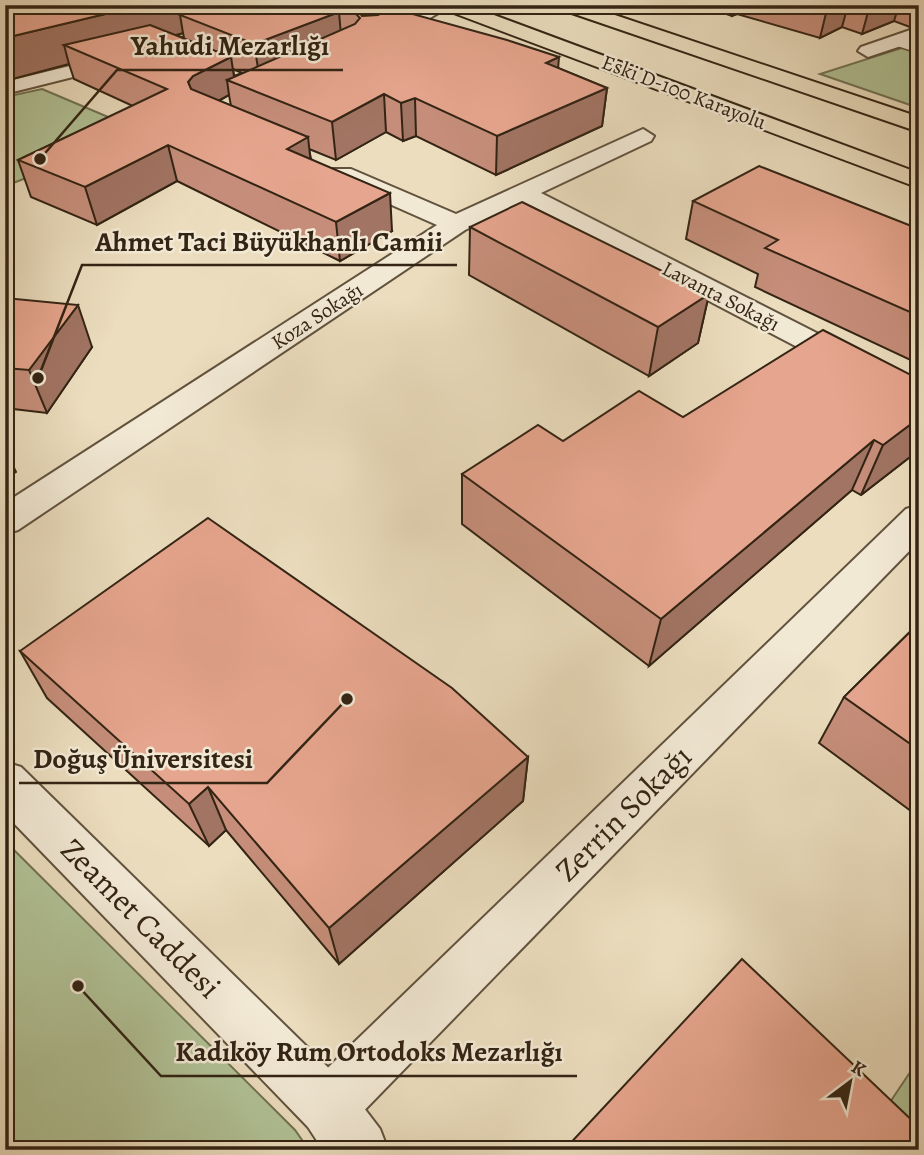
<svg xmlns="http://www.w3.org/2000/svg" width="924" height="1155" viewBox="0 0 924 1155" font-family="Alegreya,serif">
<rect width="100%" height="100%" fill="#ebddbe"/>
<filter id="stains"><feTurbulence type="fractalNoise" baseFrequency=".00286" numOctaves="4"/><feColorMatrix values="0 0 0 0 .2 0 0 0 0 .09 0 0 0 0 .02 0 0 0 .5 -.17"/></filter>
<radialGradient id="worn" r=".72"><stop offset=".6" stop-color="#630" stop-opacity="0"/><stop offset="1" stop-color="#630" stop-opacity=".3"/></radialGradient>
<!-- green -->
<g fill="#b1c296" stroke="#727355" stroke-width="2">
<path d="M911,45L919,48V108L820,74Z"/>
<path d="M42,89L146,133L5,186V97Z"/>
<path d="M5,841L295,1130L309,1150H5Z"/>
<path d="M919,1059V1150L880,1117Z"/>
</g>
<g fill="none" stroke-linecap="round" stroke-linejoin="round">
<defs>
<path id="service" d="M895,39L919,46V53L891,44L889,42Z"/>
<g id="minor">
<path d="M429,5H452L384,45H370L367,41Z"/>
<path d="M919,27V40L868,57L858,51L861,47Z"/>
<path d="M122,53L129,55L132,59L129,63L5,94V82Z"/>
<path d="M643,129L654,136L651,141L541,193L919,385V408L908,405L522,203L465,230L18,530L5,534V503L437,225L333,179L330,174L333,169H351L456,214Z"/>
<path d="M919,505V541L348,1127L328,1136L308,1127L299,1107L308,1087L906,509Z"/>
</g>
<path id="tertiary" d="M5,762L21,767L348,1087L380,1129L388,1150H323L308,1127L5,814Z"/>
<g id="trunk">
<path d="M440,5H467L919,173V188L443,9Z"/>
<path d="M557,5H585L919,117V132L560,9Z"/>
</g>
</defs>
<!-- service casing -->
<use href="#service" stroke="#61523e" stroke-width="3"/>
<!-- minor casing -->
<use href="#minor" stroke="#61523e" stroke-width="4"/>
<!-- tertiary casing -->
<use href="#tertiary" stroke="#61523e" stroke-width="4"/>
<!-- trunk casing -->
<use href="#trunk" stroke="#332414" stroke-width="4"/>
<!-- service -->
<use href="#service" fill="#f2e9d5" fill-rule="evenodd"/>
<!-- minor -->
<use href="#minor" fill="#f2e9d5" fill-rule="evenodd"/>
<!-- tertiary -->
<use href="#tertiary" fill="#f2e9d5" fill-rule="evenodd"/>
<!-- trunk -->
<use href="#trunk" fill="#ebddbe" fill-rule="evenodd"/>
</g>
<!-- wall -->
<g fill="#c68e7a" stroke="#332414" stroke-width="2" fill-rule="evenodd">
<path d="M5,5H369L370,16L558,68L607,88L602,126L496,175L416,136L403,141L386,132L336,160L309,149L311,159L392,231L340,261L177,181L97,225L31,197L18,160L133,106L74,79L69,64ZM183,33L184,38L176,35ZM233,69L242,73L234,76ZM229,95L231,106L219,101Z"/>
<path d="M700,5H919L910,27L894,21L862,34L842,27L820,38L737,14L732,16Z"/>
<path d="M693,201L919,229V364L755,287L758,274L686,239Z"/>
<path d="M470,227L709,294L698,343L649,376L469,275Z"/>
<path d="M5,298L92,347L47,413L5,408Z"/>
<path d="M919,379V450L861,495L852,490L649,666L462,524V474L563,441L683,417Z"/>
<path d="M919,623V817L819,743L844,697Z"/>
<path d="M20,651L528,757L523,801L339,964L226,830L209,846L47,698Z"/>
</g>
<!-- shaded-wall -->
<g fill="#a17463" stroke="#332414" stroke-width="2">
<path d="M143,5H276L180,15L183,33L152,42L64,45L69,64L5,81V38Z"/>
<path d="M363,5H369L371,36L360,18L357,9Z"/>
<path d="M734,5H739L737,14L732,16Z"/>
<path d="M828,5H848L842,27L820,38Z"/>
<path d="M870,5H899L894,21L862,34Z"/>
<path d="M918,5H919V25L910,27Z"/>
<path d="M339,12L342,47L260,80L254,44Z"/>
<path d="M231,57L235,83L227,80L229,95L200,111L188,82L193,76Z"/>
<path d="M559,57L556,94L546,63Z"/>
<path d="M607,88L602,126L496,175L497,136Z"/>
<path d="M384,94L386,132L336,160L332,122Z"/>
<path d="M415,98L416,136L403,141L401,103Z"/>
<path d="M308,137L312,174L287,149Z"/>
<path d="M168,145L177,181L97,225L85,187Z"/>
<path d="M390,193L392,231L340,261L336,222Z"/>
<path d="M709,294L698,343L649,376L658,327Z"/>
<path d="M78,305L92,347L47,413L29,370Z"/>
<path d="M919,418V450L861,495L883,445Z"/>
<path d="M874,440L852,490L649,666L661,619Z"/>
<path d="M5,450L16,472L5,479Z"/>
<path d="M528,757L523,801L339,964L329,928Z"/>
<path d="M208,787L226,830L209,846L189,804Z"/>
</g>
<!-- building -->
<g fill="#e6a58e" stroke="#332414" stroke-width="2">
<path d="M5,5H143L5,38Z"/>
<path d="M217,5H363L357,9L362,16L378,15L391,8L507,40L559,57L546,63L607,88L497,136L415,98L401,103L384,94L332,122L227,80L355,24L360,18L354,12H339L254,44L180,15Z"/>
<path d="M150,25L231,57L193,76L188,82L191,89L308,137L287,149L390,193L336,222L168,145L85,187L18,160L167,89L64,45Z"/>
<path d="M759,166L919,229V316L765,248L778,240L693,201Z"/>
<path d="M522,202L709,294L658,327L470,227Z"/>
<path d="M5,298L78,305L29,370L5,368Z"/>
<path d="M823,330L919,379V418L883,445L874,440L661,619L462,474L538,425L563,441L639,391L683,417Z"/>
<path d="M208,518L452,688L528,757L329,928L208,787L189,804L20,651Z"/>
<path d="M919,623V750L844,697Z"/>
<path d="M742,959L919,1127V1150H564Z"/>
</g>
<g text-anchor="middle" stroke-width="5" stroke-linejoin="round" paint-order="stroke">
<!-- far-street labels -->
<g font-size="21" fill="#332414" stroke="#f2e9d5">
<text transform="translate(684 92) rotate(21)" y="7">Eski D-100 Karayolu</text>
<text transform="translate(721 296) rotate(27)" y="7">Lavanta Sokağı</text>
<text transform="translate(317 316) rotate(-33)" y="7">Koza Sokağı</text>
</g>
<!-- near-street labels -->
<g font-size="32" fill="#332414" stroke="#f2e9d5">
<text transform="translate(623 813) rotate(-45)" y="11">Zerrin Sokağı</text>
<text transform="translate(141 918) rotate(45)" y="11">Zeamet Caddesi</text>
</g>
</g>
<!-- callouts -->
<path fill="none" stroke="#332414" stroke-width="2.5" d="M40 159L117 70H343M38 378L82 265H457M347 699L267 783H19M78 986L161 1076H577"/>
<g fill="#332414" stroke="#f2e9d5" stroke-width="2.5">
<circle cx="40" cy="159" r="7"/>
<circle cx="38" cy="378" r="7"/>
<circle cx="347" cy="699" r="7"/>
<circle cx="78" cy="986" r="7"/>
</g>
<g font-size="28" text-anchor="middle" font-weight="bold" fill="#332414" stroke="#f2e9d5" stroke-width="5" stroke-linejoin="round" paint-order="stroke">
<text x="230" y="55">Yahudi Mezarlığı</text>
<text x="269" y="251">Ahmet Taci Büyükhanlı Camii</text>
<text x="143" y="768">Doğuş Üniversitesi</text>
<text x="369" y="1061">Kadıköy Rum Ortodoks Mezarlığı</text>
</g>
<!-- margin -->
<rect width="924" height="1155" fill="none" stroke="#ebddbe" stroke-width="28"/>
<rect x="7" y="7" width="910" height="1141" fill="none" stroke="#332414" stroke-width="3.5"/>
<rect x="14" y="14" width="896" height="1127" fill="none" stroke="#332414" stroke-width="2"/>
<!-- north arrow -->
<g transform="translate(850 1082) rotate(32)" stroke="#f2e9d5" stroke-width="5" paint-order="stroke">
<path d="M0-5L12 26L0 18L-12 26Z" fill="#332414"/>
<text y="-10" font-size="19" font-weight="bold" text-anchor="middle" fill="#332414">K</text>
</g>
<rect width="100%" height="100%" filter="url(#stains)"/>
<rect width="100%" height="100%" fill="url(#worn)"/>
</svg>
